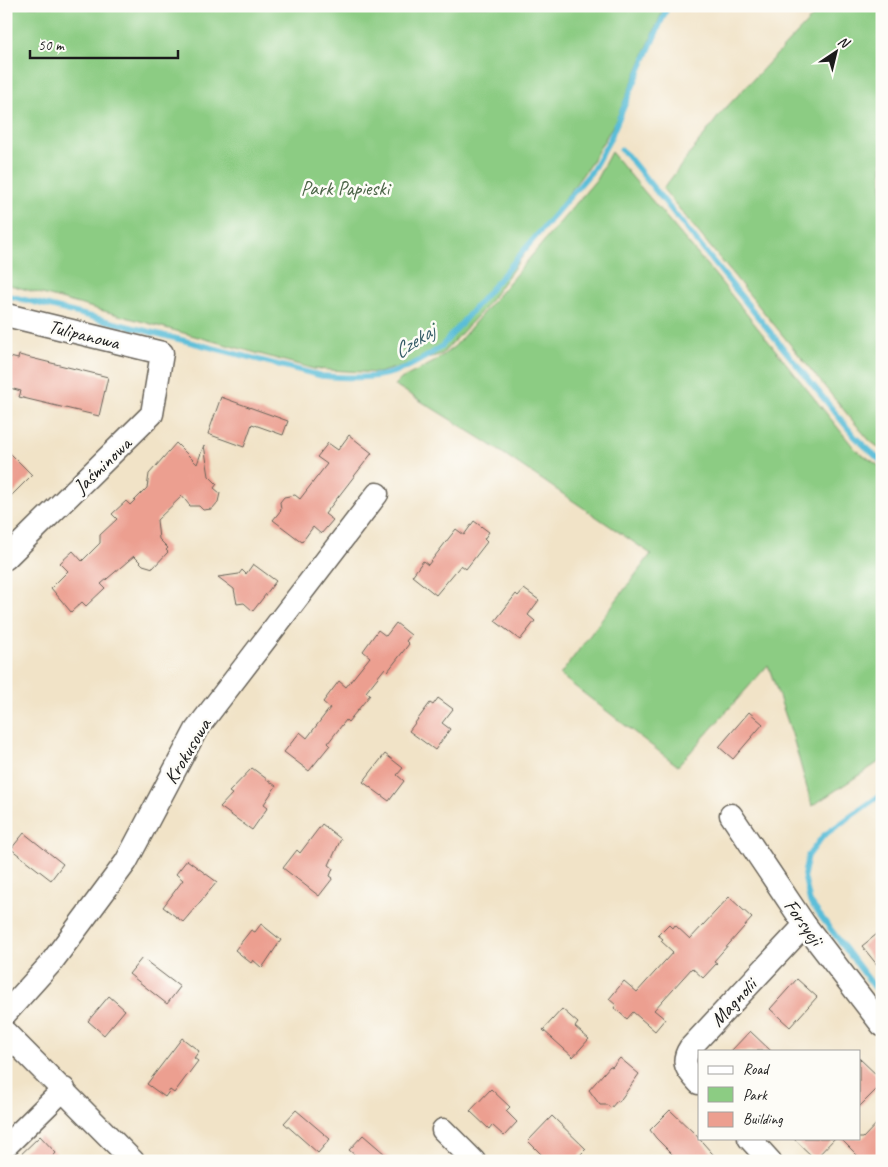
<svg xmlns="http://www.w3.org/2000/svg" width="888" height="1167" viewBox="0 0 888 1167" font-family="Caveat,sans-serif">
<rect width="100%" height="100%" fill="#fdfcf7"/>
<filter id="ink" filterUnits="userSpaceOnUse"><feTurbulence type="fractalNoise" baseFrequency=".02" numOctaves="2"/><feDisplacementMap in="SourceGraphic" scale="10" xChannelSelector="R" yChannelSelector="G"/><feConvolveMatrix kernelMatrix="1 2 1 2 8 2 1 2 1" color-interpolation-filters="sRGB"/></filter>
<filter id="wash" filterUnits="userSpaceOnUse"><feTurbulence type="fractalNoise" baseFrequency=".0096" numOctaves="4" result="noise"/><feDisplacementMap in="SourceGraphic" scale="20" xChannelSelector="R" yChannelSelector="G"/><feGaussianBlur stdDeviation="1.12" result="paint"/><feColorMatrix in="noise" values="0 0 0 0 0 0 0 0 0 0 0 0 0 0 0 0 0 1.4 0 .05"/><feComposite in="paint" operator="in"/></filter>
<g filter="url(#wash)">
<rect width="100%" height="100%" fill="#f1e3c7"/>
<!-- green -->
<g fill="#8ccc83" stroke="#547450">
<path d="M6,6H665L615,122L589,166L483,310L442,354L378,373L314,369L6,284Z"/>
<path d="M823,6H882V450L870,441L852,420L663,189L721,113Z"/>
<path d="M611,152L716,276L855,449L882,468V760L812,806L792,734L768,665L678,766L560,675L651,554L485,441L395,385L401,379L434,362L455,346L596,180Z"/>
</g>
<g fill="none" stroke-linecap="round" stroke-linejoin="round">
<!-- stream -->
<g stroke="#5abdd8" stroke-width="5.5">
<path d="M621,150L627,155L855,437L882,462"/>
<path d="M6,295L322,376C375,380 397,378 441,347L592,171L609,141L668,6"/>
<path d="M879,993L810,902L804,875L808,856L823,836L882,794"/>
</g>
</g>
<g id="blocks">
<!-- building -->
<g fill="#ec9f90">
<path d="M19,355L108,377L99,416L19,397L21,391L6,387V356L18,359Z"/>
<path d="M221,397L288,421L283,435L252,424L244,447L208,434Z"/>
<path d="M349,435L372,453L325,514L333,520L321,534L313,527L302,542L273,520L281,510L280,502L284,497L295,495L300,499L327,464L317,457L328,443L338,450Z"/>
<path d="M176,443L197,464L204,445L209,476L217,484L214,488L220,493L218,502L212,509L203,510L199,506H190L182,496L157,520L159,539L168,548L166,550L168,552L153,568L143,565L134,556L101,584L105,588L86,606L82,602L71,612L51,588L68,571L60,563L73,551L82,561L100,543V535L117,519L112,514L126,501L130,505L147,488L149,474Z"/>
<path d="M6,449L32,475L6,501Z"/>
<path d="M474,521L489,532L484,539L487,542L466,569L461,565L436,595L412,576L423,561L428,565L456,529L464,535Z"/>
<path d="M253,564L276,581L253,611L244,603L237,604L234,589L218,577L239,574L242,570L246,574Z"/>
<path d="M524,589L539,600L528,615L535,621L520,640L495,621L516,594L518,596Z"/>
<path d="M396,623L411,635L406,641L409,644L388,671L385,668L366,692L370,695L348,722L346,720L328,743L330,745L309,771L284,752L300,732L307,738L330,708L323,702L339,681L346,687L370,657L363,651L378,630L386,636Z"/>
<path d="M438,698L453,709L442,723L450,729L435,750L409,731L430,703L433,705Z"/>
<path d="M749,712L763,724L733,759L719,747Z"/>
<path d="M385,754L403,768L397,775L404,781L389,801L363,782Z"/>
<path d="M252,768L276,786L264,804L268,807L252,830L220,807L232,794L229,792Z"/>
<path d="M322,824L341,839L329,865L333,868L330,876L333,878L319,896L283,868L297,850L300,853Z"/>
<path d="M24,833L63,864L51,880L11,849Z"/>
<path d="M187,860L217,882L183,922L163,907L183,880L176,874Z"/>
<path d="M729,897L752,918L714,961L717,963L703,978L692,968L654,1010L665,1019L655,1031L633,1012L627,1019L614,1008L616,1005L609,999L624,981L637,992L673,952L661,941L663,939L658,935L669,924L673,928L675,925L690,939Z"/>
<path d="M261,924L281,940L262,968L253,960L251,963L235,950L251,930L255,932Z"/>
<path d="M882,930V971L862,946Z"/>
<path d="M142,958L180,987L167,1004L129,974Z"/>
<path d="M797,979L817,997L790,1027L770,1009Z"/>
<path d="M109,996L125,1010L104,1035L88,1021Z"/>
<path d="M562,1009L578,1023L575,1027L589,1039L573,1057L543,1030Z"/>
<path d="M750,1031L771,1051H731Z"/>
<path d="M182,1038L199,1051L194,1058L198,1061L174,1093L170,1090L165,1097L147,1084Z"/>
<path d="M620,1058L639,1074L619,1102L617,1101L611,1108L607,1105H600L589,1090L610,1066L612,1067Z"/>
<path d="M859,1058L882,1080V1084L859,1107Z"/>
<path d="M491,1089L510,1107L506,1111L517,1122L504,1136L492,1125L489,1129L470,1111Z"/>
<path d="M296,1110L330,1139L318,1153L284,1123Z"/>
<path d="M670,1110L695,1134L719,1161H679L656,1138L650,1130Z"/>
<path d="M552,1116L586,1149L574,1161H548L528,1141Z"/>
<path d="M882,1118V1161H859V1157L840,1138H863Z"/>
<path d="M363,1135L393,1161H362L349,1150Z"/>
<path d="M40,1136L56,1153L49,1161H14Z"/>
<path d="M793,1138H835L815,1159Z"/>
</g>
</g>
</g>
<g filter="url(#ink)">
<use href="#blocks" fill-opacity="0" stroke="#676258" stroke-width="1"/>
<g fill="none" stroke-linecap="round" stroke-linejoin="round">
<defs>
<g id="street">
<path d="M6,315L162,353L152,414L6,558"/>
<path d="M731,815L805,925L882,1025"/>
<path d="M6,1013L51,963L126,862L196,730L377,494"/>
<path d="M6,1033L133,1161"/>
<path d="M699,1083C688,1071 680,1063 690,1048L805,925"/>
<path d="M443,1130L474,1161"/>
<path d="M749,1138L770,1161"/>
<path d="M6,1146L64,1089"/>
</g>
</defs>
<!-- street casing -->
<use href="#street" stroke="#676258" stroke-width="25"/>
<!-- street -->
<use href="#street" stroke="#fff" stroke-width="22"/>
</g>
</g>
<g text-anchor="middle" stroke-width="5" stroke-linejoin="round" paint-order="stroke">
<!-- park labels -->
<g font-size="20" fill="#496245" stroke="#fdfcf7">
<text x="345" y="195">Park Papieski</text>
</g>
<!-- street labels -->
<g font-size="20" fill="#1c1c1c" stroke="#fdfcf7">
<text transform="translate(84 334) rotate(14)" y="7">Tulipanowa</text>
<text transform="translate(102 465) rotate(-44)" y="7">Jaśminowa</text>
<text transform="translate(187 751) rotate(-59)" y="7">Krokusowa</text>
<text transform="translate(804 922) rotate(54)" y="7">Forsycji</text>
<text transform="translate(733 1002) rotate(-47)" y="7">Magnolii</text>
</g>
<!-- water labels -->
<g font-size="21" font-style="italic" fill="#355c67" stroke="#fdfcf7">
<text transform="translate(414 341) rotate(-33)" y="7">Czekaj</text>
</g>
</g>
<!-- margin -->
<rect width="888" height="1167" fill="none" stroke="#fdfcf7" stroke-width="25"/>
<!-- legend -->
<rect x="698" y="1050" width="162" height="90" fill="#fdfcf7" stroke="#a3a29f"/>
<rect x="708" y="1066" width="25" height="8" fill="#ffffff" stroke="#a3a29f"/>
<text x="743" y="1074" font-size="15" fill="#1c1c1c">Road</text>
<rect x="708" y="1087" width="25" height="15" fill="#8ccc83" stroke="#a3a29f"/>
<text x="743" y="1100" font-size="15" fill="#1c1c1c">Park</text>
<rect x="708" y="1112" width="25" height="15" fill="#ec9f90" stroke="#a3a29f"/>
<text x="743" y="1124" font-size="15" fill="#1c1c1c">Building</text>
<!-- north arrow -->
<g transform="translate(836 52) rotate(35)" stroke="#fdfcf7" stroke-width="4" paint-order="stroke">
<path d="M0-4L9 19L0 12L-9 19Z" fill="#1c1c1c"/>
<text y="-8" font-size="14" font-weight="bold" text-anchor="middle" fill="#1c1c1c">N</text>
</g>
<!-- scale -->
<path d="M30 50v8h148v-8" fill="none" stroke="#1c1c1c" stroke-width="2.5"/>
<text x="38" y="50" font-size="15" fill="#1c1c1c" stroke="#fdfcf7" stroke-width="4" paint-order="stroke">50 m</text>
</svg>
